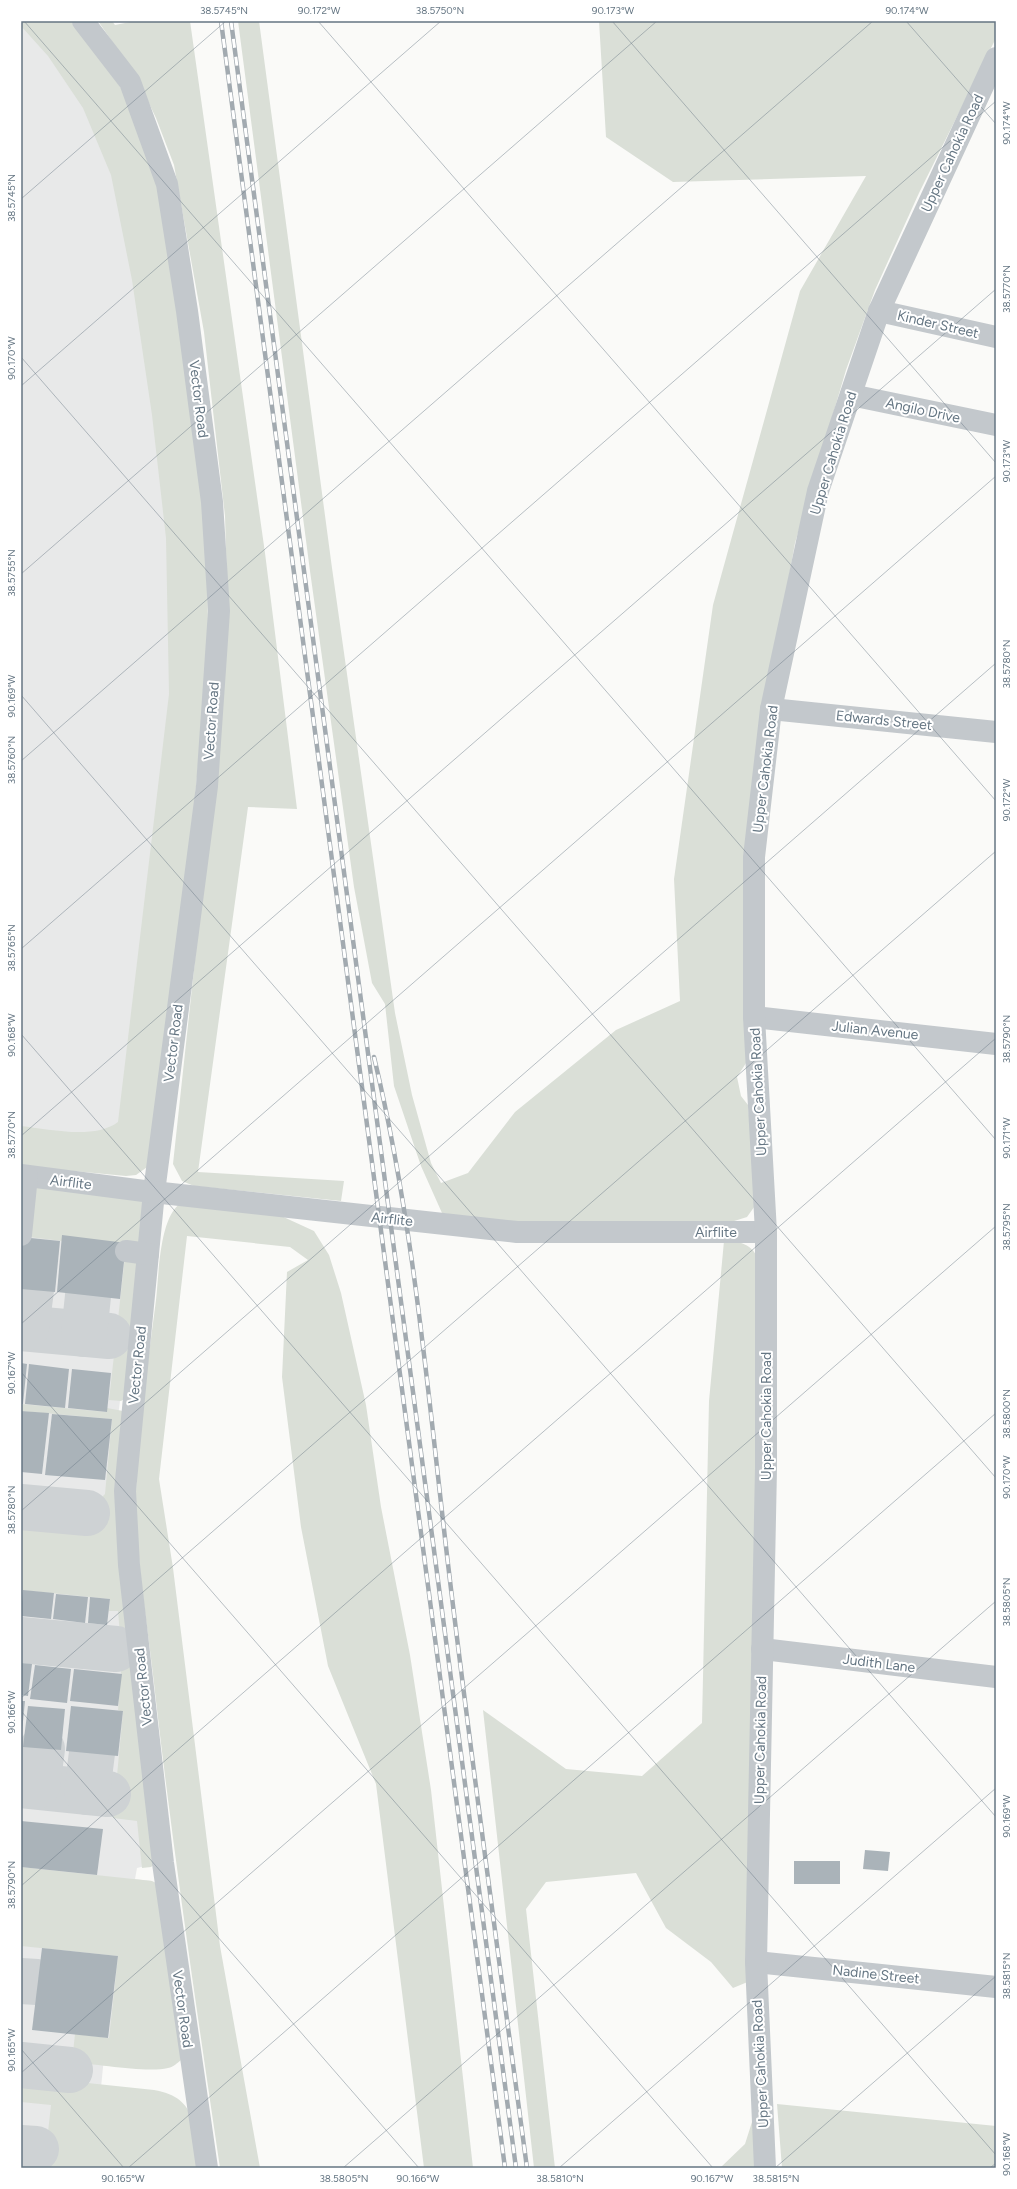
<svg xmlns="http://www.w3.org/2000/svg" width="1017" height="2189" viewBox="0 0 1017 2189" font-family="Figtree,sans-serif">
<rect width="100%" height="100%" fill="#fafaf8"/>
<!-- built -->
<g fill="#e8e9e9">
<path d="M21,21H37L115,143L164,408L177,689L126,1138L21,1137Z"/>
<path d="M21,1192L138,1258L109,1488L149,1865L137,1868L135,1879L152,1881L112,2057H104L99,2108L175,2168H21Z"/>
</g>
<!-- green -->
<g fill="#dadfd7">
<path d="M21,21H75L121,88L159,182L207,524L208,634L205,694L194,807L150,1165L136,1175L126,1176L21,1166V1126C49,1129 94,1140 118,1122L169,694L166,538L152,415L132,280L111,175L83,108L48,56L21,26Z"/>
<path d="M98,21H112L115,25L135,21H190L265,553L297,809L248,807L198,1172L344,1181L341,1201L194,1186L182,1181L173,1164L195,960L227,583L225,516L204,332L174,165L156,118L136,76Z"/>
<path d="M238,21H259L332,568L395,1013L412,1095L431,1163L441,1183L468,1173L515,1112L616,1030L680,1001L674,879L713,605L800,291L866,176L673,182L606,137L599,21H996V38L919,193L875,290L846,370L795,543L774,659L748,1060L737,1077L741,1096L748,1105L757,1203L747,1217L731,1222C635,1225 537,1230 442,1213L421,1166L394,1086L385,1004L372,983L354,887L310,571Z"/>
<path d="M32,1185L144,1191L143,1242L134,1244L62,1241L29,1237Z"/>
<path d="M181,1203L277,1214L314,1231L329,1255L341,1293L366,1405L381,1507L410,1655L431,1790L473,2168H424L376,1784L328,1666L301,1527L282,1377L287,1272L308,1260L290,1247L187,1236L159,1479L173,1568L220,1946L260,2168H220C197,2012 174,1857 156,1701C149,1631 135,1561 136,1491C138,1427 148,1363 156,1300C159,1275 159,1217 181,1203Z"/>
<path d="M724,1241C740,1241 752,1244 758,1259L750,1981L733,1988L711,1962L666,1928L636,1873L546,1882L526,1909L555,2168H534L483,1710L566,1769L642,1776L702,1723L709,1401Z"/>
<path d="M125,1256L138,1258L124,1399L121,1401L109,1400Z"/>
<path d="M21,1404L106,1412L107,1408L123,1411L157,1862L151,1867L142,1868L137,1821L113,1818L123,1712L118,1710L122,1658L118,1611H109L110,1599L21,1590V1518L93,1525L96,1503L105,1494L112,1419L21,1411Z"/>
<path d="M21,1867L152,1881L160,1885L181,2060C177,2063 174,2067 168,2068C147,2073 95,2064 72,2062L75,2034L109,2038L118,1956L21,1946Z"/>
<path d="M21,2076L154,2090C199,2097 195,2132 200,2168H44L51,2105L21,2102Z"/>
<path d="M758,2103L761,2168H720L745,2144Z"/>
<path d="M777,2104L996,2126V2168H782Z"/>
</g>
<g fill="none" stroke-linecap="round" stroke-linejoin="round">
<!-- taxiway -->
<g stroke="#ced2d4" stroke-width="46">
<path d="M21,1328L109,1336"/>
<path d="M26,1328L31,1290"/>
<path d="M84,1334L88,1296"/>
<path d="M21,1507L87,1513"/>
<path d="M21,1640L116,1649"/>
<path d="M21,1785L108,1794"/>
<path d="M37,1786L42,1749"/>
<path d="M87,1792L92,1753"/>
<path d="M21,1981L37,1982"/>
<path d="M21,2065L70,2070"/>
<path d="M21,2148L36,2149"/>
</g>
</g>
<!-- building -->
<g fill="#aab3b9">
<path d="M62,1235L126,1243L120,1299L57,1292Z"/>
<path d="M21,1237L60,1241L55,1292L21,1289Z"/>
<path d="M21,1363L27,1364L23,1404H21Z"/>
<path d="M29,1364L69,1369L65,1408L25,1404Z"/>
<path d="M72,1369L111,1373L107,1412L68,1408Z"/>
<path d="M21,1411L49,1413L42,1474L21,1472Z"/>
<path d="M52,1414L112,1419L105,1480L45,1475Z"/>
<path d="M23,1590L54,1593L51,1619L21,1616Z"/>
<path d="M56,1594L88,1597L85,1623L53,1619Z"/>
<path d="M90,1597L110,1599L107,1625L88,1623Z"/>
<path d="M21,1663L32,1664L28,1696L21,1695Z"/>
<path d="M35,1665L71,1669L67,1703L30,1699Z"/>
<path d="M74,1669L122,1674L118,1706L70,1701Z"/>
<path d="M21,1701H25L22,1731H21Z"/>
<path d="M28,1706L65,1709L61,1750L23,1747Z"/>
<path d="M71,1706L123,1711L118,1756L66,1751Z"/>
<path d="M21,1821L103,1829L97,1875L21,1867Z"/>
<path d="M865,1850L890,1852L888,1871L863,1869Z"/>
<rect x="794" y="1861" width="46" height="23"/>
<path d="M42,1948L118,1956L108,2038L32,2030Z"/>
</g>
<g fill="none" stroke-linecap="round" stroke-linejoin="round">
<!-- minor -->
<g stroke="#c3c8cc" stroke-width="22">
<path d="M83,21L130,82L167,184L187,311L212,502L219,611L207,786L154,1192L125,1491L129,1565L163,1863L207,2168"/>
<path d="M879,311L996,337"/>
<path d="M851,395L996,425"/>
<path d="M771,709L996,732"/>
<path d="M754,1017L996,1044"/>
<path d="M21,1175L144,1191L517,1232H766"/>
<path d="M21,1235L27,1176"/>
<path d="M126,1251L148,1254"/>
<path d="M762,1649L996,1677"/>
<path d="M756,1962L996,1987"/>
<path d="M765,2168L756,1962L766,1468V1232L754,1017V857L771,709L818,491L879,311L996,58"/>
</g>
<defs>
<g id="rail">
<path d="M221,21L505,2168"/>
<path d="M231,21L516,2168"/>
<path d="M374,1057C414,1224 428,1395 448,1564C472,1766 500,1967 527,2168"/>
</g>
</defs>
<!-- rail casing -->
<use href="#rail" stroke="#a2aab0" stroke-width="4.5"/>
<!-- rail -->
<use href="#rail" stroke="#fff" stroke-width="3" stroke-dasharray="9" stroke-linecap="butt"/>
</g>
<!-- ticks -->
<path fill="none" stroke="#657683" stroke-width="1" stroke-opacity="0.45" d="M24,21L996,1140M318,21L996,801M612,21L996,463M906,21L996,124M21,199L226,21M21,357L996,1478M21,386L441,21M21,574L657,21M21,695L996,1817M21,761L873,21M21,949L996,101M21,1034L996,2155M21,1136L996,289M21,1324L996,476M21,1372L713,2168M21,1511L996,663M21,1698L996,851M21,1711L419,2168M21,1886L996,1038M21,2049L124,2168M21,2073L996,1226M128,2168L996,1413M343,2168L996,1601M559,2168L996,1788M775,2168L996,1976M990,2168L996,2163"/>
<g text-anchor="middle" stroke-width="4" stroke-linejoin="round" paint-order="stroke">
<!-- street labels -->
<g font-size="14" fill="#657683" stroke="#fff">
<text transform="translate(952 153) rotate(-65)" y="5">Upper Cahokia Road</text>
<text transform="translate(938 324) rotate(13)" y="5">Kinder Street</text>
<text transform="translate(199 399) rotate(83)" y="5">Vector Road</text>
<text transform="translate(923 410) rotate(12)" y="5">Angilo Drive</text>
<text transform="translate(833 453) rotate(-73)" y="5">Upper Cahokia Road</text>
<text transform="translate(884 720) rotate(6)" y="5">Edwards Street</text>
<text transform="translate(211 721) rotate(-86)" y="5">Vector Road</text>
<text transform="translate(765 769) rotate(-83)" y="5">Upper Cahokia Road</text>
<text transform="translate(875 1030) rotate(6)" y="5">Julian Avenue</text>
<text transform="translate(173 1043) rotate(-83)" y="5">Vector Road</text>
<text transform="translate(758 1092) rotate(-93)" y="5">Upper Cahokia Road</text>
<text transform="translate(71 1182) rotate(7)" y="5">Airflite</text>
<text transform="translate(392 1219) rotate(6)" y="5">Airflite</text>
<text x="716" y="1237">Airflite</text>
<text transform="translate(137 1365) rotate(-84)" y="5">Vector Road</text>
<text transform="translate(766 1416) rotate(-90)" y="5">Upper Cahokia Road</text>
<text transform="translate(879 1663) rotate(7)" y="5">Judith Lane</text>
<text transform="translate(143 1687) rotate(-96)" y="5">Vector Road</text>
<text transform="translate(760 1740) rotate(-89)" y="5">Upper Cahokia Road</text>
<text transform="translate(876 1974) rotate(6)" y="5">Nadine Street</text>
<text transform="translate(183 2009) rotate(82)" y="5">Vector Road</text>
<text transform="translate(760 2064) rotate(-93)" y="5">Upper Cahokia Road</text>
</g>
</g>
<!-- border -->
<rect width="1017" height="2189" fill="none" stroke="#ffffff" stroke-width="44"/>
<rect x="22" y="22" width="973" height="2145" fill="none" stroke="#657683" stroke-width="1.5"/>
<g font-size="10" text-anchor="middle" fill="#657683">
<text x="224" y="14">38.5745°N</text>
<text x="319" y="14">90.172°W</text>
<text x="440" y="14">38.5750°N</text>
<text x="613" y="14">90.173°W</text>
<text x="907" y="14">90.174°W</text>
<text transform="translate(1006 123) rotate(-90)" y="4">90.174°W</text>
<text transform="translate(11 198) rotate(-90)" y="4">38.5745°N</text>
<text transform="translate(1006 289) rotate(-90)" y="4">38.5770°N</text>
<text transform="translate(11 358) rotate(-90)" y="4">90.170°W</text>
<text transform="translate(1006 461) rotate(-90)" y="4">90.173°W</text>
<text transform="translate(11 573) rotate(-90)" y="4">38.5755°N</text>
<text transform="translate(1006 664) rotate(-90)" y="4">38.5780°N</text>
<text transform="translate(11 696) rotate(-90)" y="4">90.169°W</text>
<text transform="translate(11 760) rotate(-90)" y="4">38.5760°N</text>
<text transform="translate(1006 800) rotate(-90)" y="4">90.172°W</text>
<text transform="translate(11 948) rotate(-90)" y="4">38.5765°N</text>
<text transform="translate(11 1035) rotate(-90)" y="4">90.168°W</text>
<text transform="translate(1006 1039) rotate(-90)" y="4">38.5790°N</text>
<text transform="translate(11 1135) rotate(-90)" y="4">38.5770°N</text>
<text transform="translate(1006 1138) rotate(-90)" y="4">90.171°W</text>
<text transform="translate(1006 1227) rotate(-90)" y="4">38.5795°N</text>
<text transform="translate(11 1373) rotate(-90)" y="4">90.167°W</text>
<text transform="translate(1006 1414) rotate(-90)" y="4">38.5800°N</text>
<text transform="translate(1006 1477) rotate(-90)" y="4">90.170°W</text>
<text transform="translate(11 1510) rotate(-90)" y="4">38.5780°N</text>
<text transform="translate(1006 1602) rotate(-90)" y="4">38.5805°N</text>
<text transform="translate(11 1712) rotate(-90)" y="4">90.166°W</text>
<text transform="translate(1006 1816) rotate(-90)" y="4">90.169°W</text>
<text transform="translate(11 1885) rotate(-90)" y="4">38.5790°N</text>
<text transform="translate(1006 1976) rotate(-90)" y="4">38.5815°N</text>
<text transform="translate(11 2050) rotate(-90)" y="4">90.165°W</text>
<text transform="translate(1006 2154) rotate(-90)" y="4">90.168°W</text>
<text x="123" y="2182">90.165°W</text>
<text x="344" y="2182">38.5805°N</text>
<text x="418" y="2182">90.166°W</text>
<text x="560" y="2182">38.5810°N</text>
<text x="712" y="2182">90.167°W</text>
<text x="776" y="2182">38.5815°N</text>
</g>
</svg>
